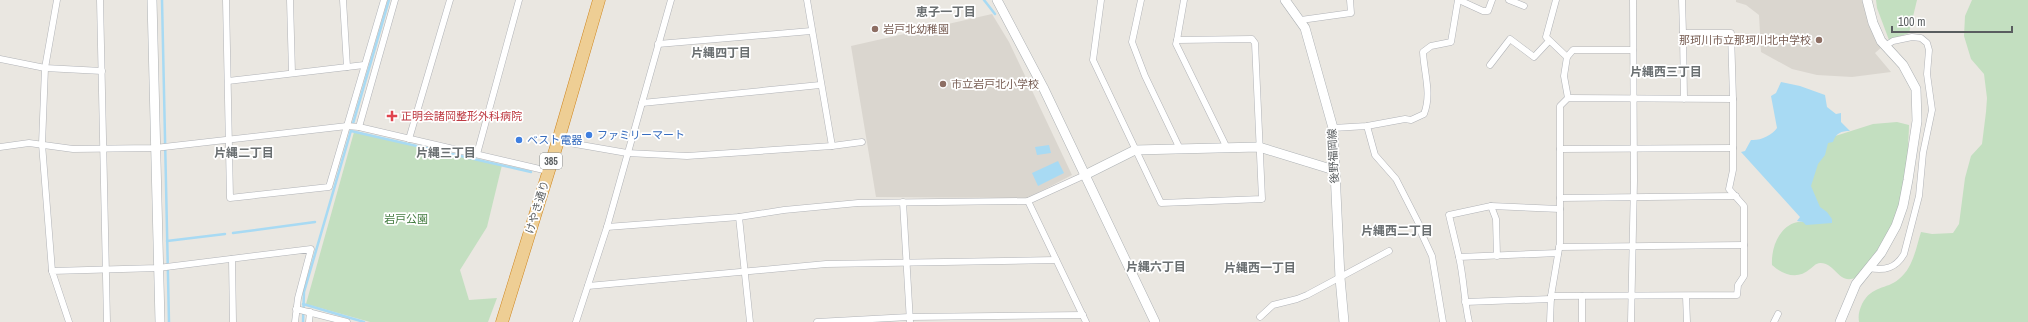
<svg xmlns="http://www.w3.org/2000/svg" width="2028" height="322" viewBox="0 0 2028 322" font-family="'Archivo Narrow','Noto Sans JP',sans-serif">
<rect width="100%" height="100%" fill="#eae7e1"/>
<!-- education -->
<g fill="#dad6cf">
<path d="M1736,0H1865L1883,46L1875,53L1891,72L1852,77L1817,75L1792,69L1761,52L1759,15L1746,5L1736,2Z"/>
<path d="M992,14L1009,42L1072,175L1028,198L876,197L851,46Z"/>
</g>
<!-- green -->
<g fill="#c3dfc0">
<path d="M1876,0H1917L1909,33L1889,40L1877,8Z"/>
<path d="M1972,0H2028V322H1859C1858,315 1859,311 1862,304C1872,285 1886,290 1899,279C1913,268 1916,248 1921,232L1932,234L1953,233L1959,224L1965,178L1971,156L1982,144L1986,112L1987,98L1984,74L1971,59L1964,36L1965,16Z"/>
<path d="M1897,122L1909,125C1909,133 1908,141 1908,149C1907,192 1896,230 1868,264C1863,269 1858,279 1851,279C1838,281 1833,262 1820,263C1816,263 1813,267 1810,269C1798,280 1783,275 1772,265C1771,249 1778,229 1794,223C1799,221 1805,222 1810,221L1808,195L1809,175L1829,138L1873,124Z"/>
<path d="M354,132L502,165L487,227L460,270L469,300L497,298L488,322H370L306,304Z"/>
</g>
<!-- water -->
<g fill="#a8daf3">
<path d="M1781,82L1800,86L1825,95L1827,107L1836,114L1841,113V122L1850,131C1841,131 1836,133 1833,142L1828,143L1825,155L1818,164L1811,186L1820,207L1827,212L1832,219V223L1806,225L1803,222L1797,221L1800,217L1741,152L1745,151L1751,140C1760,141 1772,135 1777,128L1771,96L1776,93Z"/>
<path d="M1049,145L1051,153L1037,155L1035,147Z"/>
<path d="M1058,161L1064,173L1038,186L1032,173Z"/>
</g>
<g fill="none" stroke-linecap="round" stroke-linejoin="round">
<!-- stream -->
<g stroke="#a8daf3" stroke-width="2.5">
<path d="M162,0L169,322"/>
<path d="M984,0L995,14"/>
<path d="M351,131L531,172"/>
<path d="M233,233L315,222"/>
<path d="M167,241L225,234"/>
<path d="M303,304L364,322"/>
<path d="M303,322L304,292L389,0"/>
</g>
<defs>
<g id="street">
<path d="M100,0L107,322"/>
<path d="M226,0L230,198L329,187L384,0"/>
<path d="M290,0L292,73"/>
<path d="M343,0L347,67"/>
<path d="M807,0L832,146"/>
<path d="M1101,0L1093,60L1161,203L1262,199L1255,43L1252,39L1177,40L1184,0"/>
<path d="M1141,0L1132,42L1145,76L1180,149"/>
<path d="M1459,0L1483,11H1488L1492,0"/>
<path d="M1509,0L1524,6"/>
<path d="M1556,0L1546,37L1567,57L1564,76L1568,98"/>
<path d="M1682,0L1683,33"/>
<path d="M1301,20L1351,13L1350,0"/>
<path d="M1177,40L1176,44L1227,148"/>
<path d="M658,44L811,31"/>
<path d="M1567,57L1573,50H1633"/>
<path d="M0,59L45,68L102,71"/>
<path d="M1490,65L1510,39L1534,57L1549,41"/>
<path d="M228,81L364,65"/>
<path d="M642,103L820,85"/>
<path d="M1367,126L1375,155L1396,179L1419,224V228L1432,256L1443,322"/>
<path d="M359,127L395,0"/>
<path d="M1333,128L1367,126L1405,119L1411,120L1424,114C1432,94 1424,73 1423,52L1431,46L1451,42L1458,0"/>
<path d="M409,139L450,0"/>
<path d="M558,141L627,153L687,156L832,146L862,142"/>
<path d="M0,147L29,143L73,149L155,148L347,126L359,127L548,171"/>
<path d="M1560,149L1733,148"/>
<path d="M477,154L519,0"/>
<path d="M1560,198L1736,196"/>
<path d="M1028,201L1086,322"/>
<path d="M903,202L910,322"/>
<path d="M1491,206L1560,209"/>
<path d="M739,217L750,322"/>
<path d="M607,227L739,217L784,210L858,203L1028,201L1085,175"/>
<path d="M1559,247L1744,245"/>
<path d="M1459,257L1449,215L1491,206L1496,219L1497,256"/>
<path d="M232,259L233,322"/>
<path d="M1869,268C1885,271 1896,268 1904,254L1919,196L1923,153L1932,110L1927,74L1929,50L1927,43L1921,38L1912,37L1893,41L1885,46"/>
<path d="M52,271L42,144L45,68L57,0"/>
<path d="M588,286L826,264L1056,260"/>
<path d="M1551,296L1737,295L1738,285L1744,276V206L1729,189L1733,170V99"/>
<path d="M1686,296L1687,322"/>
<path d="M1465,302L1551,299"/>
<path d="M296,309L347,322"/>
<path d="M1260,317L1273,305L1297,299L1307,295L1389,251"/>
<path d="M69,322L52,271L158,268L311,249L298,298L295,322"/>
<path d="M309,322L310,312"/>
<path d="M576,322L607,227L671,0"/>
<path d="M817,322L909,317L1083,315"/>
<path d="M1469,322C1464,300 1464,279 1459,257L1558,253"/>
<path d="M1550,322L1551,296L1560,243V106L1568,98L1733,99L1731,33H1683L1684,99"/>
<path d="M1582,322V296"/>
<path d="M1631,322L1634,181L1633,0"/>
<path d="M1774,322L1778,314"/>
</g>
<g id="secondary">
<path d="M152,0L160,322"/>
<path d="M997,0L1043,87L1155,322"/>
<path d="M1285,0L1305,28L1333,128L1340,278L1344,322"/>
<path d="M1085,175L1135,150L1259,147L1334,170"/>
<path d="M1840,322L1856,284L1881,253L1896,226L1903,206L1908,180L1917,121L1916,89L1903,65L1881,41L1873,23L1867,0"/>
</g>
<path id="highway" d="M502,322L558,141L599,0"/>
</defs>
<!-- street casing -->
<use href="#street" stroke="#b1b3b7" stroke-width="7"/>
<!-- secondary casing -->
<use href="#secondary" stroke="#adb1b4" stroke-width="10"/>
<!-- highway casing -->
<use href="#highway" stroke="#ce851d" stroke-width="13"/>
<!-- street -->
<use href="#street" stroke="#fff" stroke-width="6"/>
<!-- secondary -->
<use href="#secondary" stroke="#fff" stroke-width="9"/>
<!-- highway -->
<use href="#highway" stroke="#eece94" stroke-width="12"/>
</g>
<!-- markers -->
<g fill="#8d6e63" stroke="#fff" stroke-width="1.5">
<circle cx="875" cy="29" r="4"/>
<circle cx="1819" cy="40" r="4"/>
<circle cx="943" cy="84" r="4"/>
</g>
<path fill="#e0444e" stroke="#fff" stroke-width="1.5" d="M390 110h4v4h4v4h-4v4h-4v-4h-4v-4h4z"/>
<g fill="#3f7fe0" stroke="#fff" stroke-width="1.5">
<circle cx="589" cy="135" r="4"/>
<circle cx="519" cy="140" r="4"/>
</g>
<g text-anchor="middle" stroke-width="3.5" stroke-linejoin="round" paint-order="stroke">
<!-- shield labels -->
<rect fill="#fff" stroke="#8b8e8f" stroke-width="1" x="540" y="153" width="22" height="16" rx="3"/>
<g font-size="10" font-weight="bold" fill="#595d5f">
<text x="551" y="165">385</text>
</g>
<!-- education labels -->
<g font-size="11" fill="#785e54" stroke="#fff" text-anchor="start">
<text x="883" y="33">岩戸北幼稚園</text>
<text x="1811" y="44" text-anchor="end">那珂川市立那珂川北中学校</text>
<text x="951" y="88">市立岩戸北小学校</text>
</g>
<!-- health labels -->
<g font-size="11" fill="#be3a42" stroke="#fff" text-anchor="start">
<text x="401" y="120">正明会諸岡整形外科病院</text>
</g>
<!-- shop labels -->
<g font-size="11" fill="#366cbe" stroke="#fff" text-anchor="start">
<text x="597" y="139">ファミリーマート</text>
<text x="527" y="144">ベスト電器</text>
</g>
<!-- street labels -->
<g font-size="11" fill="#595d5f" stroke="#fff">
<text transform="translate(1333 156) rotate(-93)" y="4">後野福岡線</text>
<text transform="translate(537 207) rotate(-73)" y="4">けやき通り</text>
</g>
<!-- park labels -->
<g font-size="11" fill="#417a3e" stroke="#fff">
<text x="406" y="223">岩戸公園</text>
</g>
<!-- neighbourhood labels -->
<g font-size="12" font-weight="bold" fill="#6a6f71" stroke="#fff">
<text x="946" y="16">恵子一丁目</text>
<text x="721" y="57">片縄四丁目</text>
<text x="1666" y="76">片縄西三丁目</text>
<text x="244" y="157">片縄二丁目</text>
<text x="446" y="157">片縄三丁目</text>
<text x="1397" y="235">片縄西二丁目</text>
<text x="1156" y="271">片縄六丁目</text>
<text x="1260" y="272">片縄西一丁目</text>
</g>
</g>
<!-- scale -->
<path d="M1892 26v6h120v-6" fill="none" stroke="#595d5f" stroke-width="2"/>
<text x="1898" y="26" font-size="12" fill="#595d5f" stroke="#ffffff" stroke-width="3" paint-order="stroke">100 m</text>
</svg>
